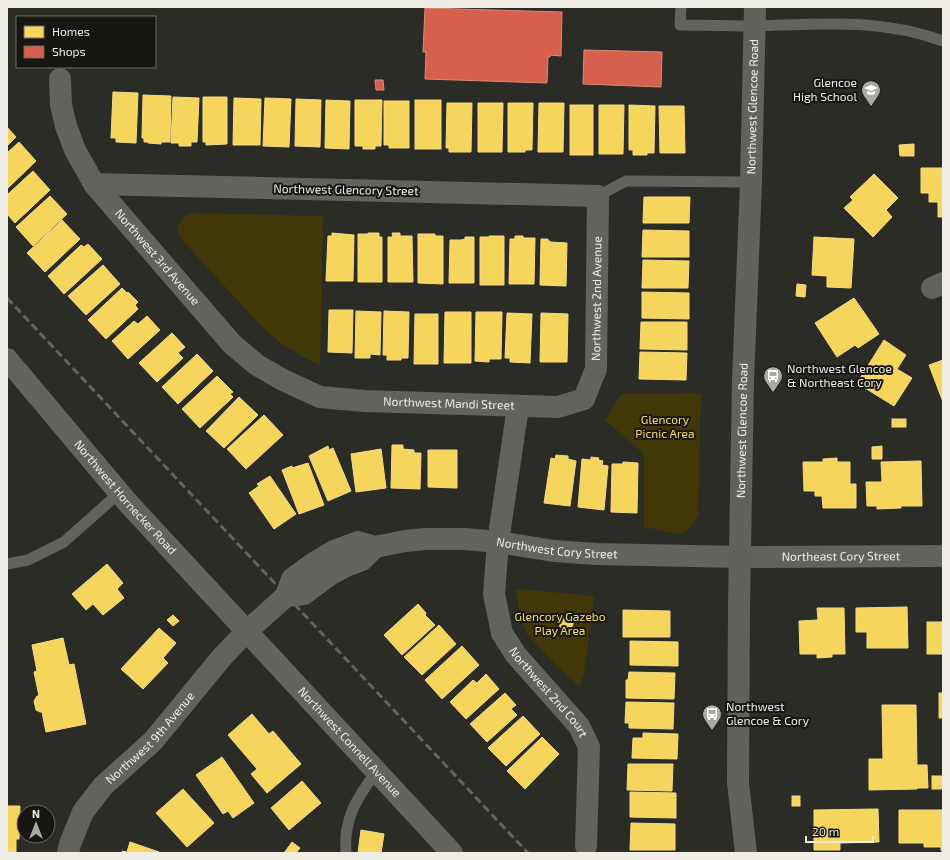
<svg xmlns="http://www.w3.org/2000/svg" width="950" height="860" viewBox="0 0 950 860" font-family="'Exo 2',sans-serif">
<rect width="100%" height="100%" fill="#2c2c26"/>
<!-- green -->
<g fill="#413707">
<path d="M191,213L323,216L320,365L303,357L281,343L263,328L182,240L177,229C180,221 183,217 191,213Z"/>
<path d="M701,393L698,516L689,529L680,534L644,527V454L605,420L621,394Z"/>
<path d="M519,589L594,596L585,668L580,687L556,665L527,634L521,618L516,591Z"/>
</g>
<!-- homes -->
<g fill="#f6d55c" stroke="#f4dc85">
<path d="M113,92L138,93L136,143L116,142V138H111Z"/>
<path d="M143,95L171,96L170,142H161V144L148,143V142H144V138H142Z"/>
<path d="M173,97L199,98L197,142H191V146H179V143H171Z"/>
<path d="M203,97H227V144L206,145V142H203Z"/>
<path d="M234,98L261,99L260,145H233Z"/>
<path d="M265,98L291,99L289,147L263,146Z"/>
<path d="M296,99L321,100L320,147L295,146Z"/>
<path d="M326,100L350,101L349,149L325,148Z"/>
<path d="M355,100H382L381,146H375V149H363V146H355Z"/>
<rect x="415" y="100" width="26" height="49"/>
<path d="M384,101H409V148H389V145H384Z"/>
<path d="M447,103H472L471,152H449V148H446Z"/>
<path d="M478,103H503L502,152H478Z"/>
<path d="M508,103H533L532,150H525V152H508Z"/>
<path d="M539,103H564L563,152H538Z"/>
<rect x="570" y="105" width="23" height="50"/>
<path d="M599,105H624L623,154H599Z"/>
<path d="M629,105L655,106L654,153H647V155H633V150H629Z"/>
<path d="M659,106H684L685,153H660Z"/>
<path d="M7,127L16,137L7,146Z"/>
<path d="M19,142L36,161L7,189V153Z"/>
<path d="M914,144V156H900L899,145Z"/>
<path d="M921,168H943V217H938V202H929V193H921Z"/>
<path d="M33,171L50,190L15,223L7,214V195Z"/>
<path d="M874,174L898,198L886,210L892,217L873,237L844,208L853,200L850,197Z"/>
<path d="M50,196L67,214L33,246L16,227Z"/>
<path d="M644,197H690L689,223H643Z"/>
<path d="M62,220L80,239L45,272L27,253Z"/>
<path d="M643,230L689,231V257H642Z"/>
<path d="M332,233L354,235L353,281H326L328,236H332Z"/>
<path d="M368,233H379V237H382V282H358V234H368Z"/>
<path d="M392,233H400V236H412L413,282H388V237H393Z"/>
<path d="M418,234H435V236H443V284L418,283Z"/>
<path d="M489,236H504V285H480V237H489Z"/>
<path d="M515,236H523V238H535L534,284H509L510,239H515Z"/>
<path d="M465,237H474V283H449L450,240H461L465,239Z"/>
<path d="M814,237L854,239L851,288L827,287V276L812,275Z"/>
<path d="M541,239H548V241H550V242L567,243L566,286L540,285Z"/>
<path d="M88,244L102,259L64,294L48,276L81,245L84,247Z"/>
<path d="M643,260L689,261L688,288H642Z"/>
<path d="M103,265L120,284L86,315L68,296Z"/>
<path d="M797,284L806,285L805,297L796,296Z"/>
<path d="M122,288L127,293L128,292L138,302L135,305L138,309L106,339L88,320Z"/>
<path d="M642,292L689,293V319L642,318Z"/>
<path d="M854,298L879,334L858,348L855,345L837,357L815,323Z"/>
<path d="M329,310H353L352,353L328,352Z"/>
<path d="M356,311L381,312L380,355L370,354V358H355Z"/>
<path d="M384,311L409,312L408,358H401V360H387V355H383Z"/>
<path d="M445,312H471V363H444Z"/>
<path d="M476,312H502L501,359H489V362L475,361Z"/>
<path d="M507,313L532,314L530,363L510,362V358H505Z"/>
<path d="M541,313L568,314L567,362H540Z"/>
<path d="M415,314H438V364H414Z"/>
<path d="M147,316L160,330L128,359L112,341L134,321L138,324Z"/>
<path d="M641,322H687V350L640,349Z"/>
<path d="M172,333L185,347L178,353L183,358L157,382L139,363Z"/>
<path d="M884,340L906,355L897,369L912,378L894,406L857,383Z"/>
<path d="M640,352L687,353L686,380L639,379Z"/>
<path d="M197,354L213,371L178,404L162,387Z"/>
<path d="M943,360V402L929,365Z"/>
<path d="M217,376L233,392L230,394L233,397L200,428L182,409Z"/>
<path d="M239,397L258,415L224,448L206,431Z"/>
<path d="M264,415L283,435L246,469L227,449Z"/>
<rect x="892" y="419" width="14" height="8"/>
<path d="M392,445H403V449L414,450V453H421L420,489L391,488Z"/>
<path d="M328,446L329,450L333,448L351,491L328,501L309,456Z"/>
<path d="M882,446V459H872V447Z"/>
<path d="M381,449L386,488L356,492L351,454Z"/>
<path d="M428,450H457V488L428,487Z"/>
<path d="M556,455L568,456V459L576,461L570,506L544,503L551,458L555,459Z"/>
<path d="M591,457L599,458L598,460L603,461L602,465L608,466L604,510L578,507L582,459L591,460Z"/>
<path d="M837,458V462H850V484H856V508H823L822,496H815V491H804L803,462H823V459Z"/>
<path d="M921,461L922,506H901V508L877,509V506H867L866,482H882L881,462Z"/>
<path d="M623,462L638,463L637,513L611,512L612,464H623Z"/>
<path d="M308,463L324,505L299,514L282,470L292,466V468Z"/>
<path d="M270,476L296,514L274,529L249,493L259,486L257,484Z"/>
<path d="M107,564L123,583L117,589L124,598L103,615L93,604L86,610L72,594Z"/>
<path d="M418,604L426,613L425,615L435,625L402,655L384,635Z"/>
<path d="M907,607L908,648H867V632H856V608Z"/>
<path d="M817,608H844L845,654H832V657L817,658V654H800L799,621L818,620Z"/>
<path d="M623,610L670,611V637H623Z"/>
<path d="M173,615L179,621L173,626L167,620Z"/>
<circle cx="566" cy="623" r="7"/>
<rect x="927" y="622" width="16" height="32"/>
<path d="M439,625L456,644L422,675L404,657Z"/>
<path d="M159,628L176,643L163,658L168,663L143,689L121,669Z"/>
<path d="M63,638L69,665L74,664L86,724L46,732L42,712H40L36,710L34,701L37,696H39L34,672L37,671L32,645Z"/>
<path d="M630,641L678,642V666L630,665Z"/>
<path d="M462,646L479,665L442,699L425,680Z"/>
<path d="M629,672L675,673L674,699L626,698V680H628Z"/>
<path d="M486,674L499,689L466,719L450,702L473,680L477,683Z"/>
<path d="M505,693L516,705L511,709L517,715L487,742L470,724Z"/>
<rect x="939" y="693" width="4" height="25"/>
<path d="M626,702L674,703L673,729L629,728V723H625Z"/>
<path d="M882,705H916L917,765H927L928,788H917V789L869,790V759H883Z"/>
<path d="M252,714L269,734L273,731L301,764L267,793L251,774L257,769L228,735Z"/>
<path d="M523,716L540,734L506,766L488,748Z"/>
<path d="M643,733L678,734L677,759L632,758L633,738H643Z"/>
<path d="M542,737L559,754L525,789L507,771Z"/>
<path d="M222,757L254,803L233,818L228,811L223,814L196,775Z"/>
<path d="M628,764H673L672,791L627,790Z"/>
<rect x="932" y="776" width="11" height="13"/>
<path d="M302,781L321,803L289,830L271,808Z"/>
<path d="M183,789L214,823L187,847L156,813Z"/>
<path d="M630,792L676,793V818L630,817Z"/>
<rect x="792" y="796" width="8" height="10"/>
<path d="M7,806H20L19,839H16V853H7Z"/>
<path d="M878,809L879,842L840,843V850H814V810Z"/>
<path d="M899,810H943V851H941V847H924V843H899Z"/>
<path d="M631,823L675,824V850H630Z"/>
<path d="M361,830L384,834L381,853H358Z"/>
<path d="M130,842L159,852L122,853V851L127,852Z"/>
<path d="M292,842L300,848L296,853H284Z"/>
</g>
<!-- shops -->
<g fill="#d6604d" stroke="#de8a7b">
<path d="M425,8L562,12L561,56L550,55V57H548L547,83L425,79L426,52H423Z"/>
<path d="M584,50L662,52L661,87L583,84Z"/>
<path d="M375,80H383L384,90H376Z"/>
</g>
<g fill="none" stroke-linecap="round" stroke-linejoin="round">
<!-- lane -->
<g stroke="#62625e" stroke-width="11">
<path d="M681,7L680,25C706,25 731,26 756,26C821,24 881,18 943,41"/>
<path d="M598,196L626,181L751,182"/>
<path d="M7,564L28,560L64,542L119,493"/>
<path d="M346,853C343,819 357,798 376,772"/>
</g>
<!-- street -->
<g stroke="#62625e" stroke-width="22">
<path id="s1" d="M60,79L61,105L66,126L75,150L94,184L232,344L257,365L283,380L320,397L365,401L558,407L584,399L596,369L598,196L94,184"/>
<path d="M932,288L943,283"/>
<path id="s2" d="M518,407L498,542L494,594L502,633L516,655L579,726L589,747L586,846"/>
<path id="s3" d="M740,557L943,556"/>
<path id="s4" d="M68,853L70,844L83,812L103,786L153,741L222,657L246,632"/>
</g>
<!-- secondary -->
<g stroke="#636360" stroke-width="22">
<path id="s5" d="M7,359L128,503L452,853"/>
<path d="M286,596L304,594L331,574L346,566L362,560L375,547"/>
<path id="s6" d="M246,632L286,596L292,579L314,563L334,551L358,542L375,547L405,541L425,539H465L498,542L554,551L596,554L740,557"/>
</g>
<!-- primary -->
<path stroke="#62625d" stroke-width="22" id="s7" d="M746,853L738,783L739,607L743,381L751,182L755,7"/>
<!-- rail -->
<path stroke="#636361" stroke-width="3" stroke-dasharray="8 4" stroke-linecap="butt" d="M7,298L528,853"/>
</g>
<!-- icons -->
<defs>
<symbol id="school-pin" viewBox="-11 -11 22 30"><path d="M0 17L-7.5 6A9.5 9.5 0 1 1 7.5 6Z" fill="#aba9a3" stroke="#171611"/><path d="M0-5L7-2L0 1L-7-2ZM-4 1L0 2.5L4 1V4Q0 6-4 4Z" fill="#fff"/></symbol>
<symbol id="bus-pin" viewBox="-11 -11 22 30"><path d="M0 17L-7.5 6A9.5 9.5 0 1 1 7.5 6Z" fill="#aba9a3" stroke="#171611"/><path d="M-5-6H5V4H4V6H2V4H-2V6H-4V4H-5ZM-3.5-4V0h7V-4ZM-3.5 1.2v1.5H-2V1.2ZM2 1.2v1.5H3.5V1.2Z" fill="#fff"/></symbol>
</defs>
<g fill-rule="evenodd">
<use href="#school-pin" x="860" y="79" width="22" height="30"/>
<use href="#bus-pin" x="762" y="365" width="22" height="30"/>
<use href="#bus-pin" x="701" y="703" width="22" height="30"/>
</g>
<g text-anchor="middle" stroke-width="4" stroke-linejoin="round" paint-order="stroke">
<!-- poi labels -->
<g font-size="12" fill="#efede6" stroke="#171611" text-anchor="start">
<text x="857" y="87" text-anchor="end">Glencoe<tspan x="857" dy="14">High School</tspan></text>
<text x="787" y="373">Northwest Glencoe<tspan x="787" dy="14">&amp; Northeast Cory</tspan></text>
<text x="726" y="711">Northwest<tspan x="726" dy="14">Glencoe &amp; Cory</tspan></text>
</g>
<!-- street labels -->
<g font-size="12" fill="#efede6" stroke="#171611">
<text dy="4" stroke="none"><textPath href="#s7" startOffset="747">Northwest Glencoe Road</textPath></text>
<text transform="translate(346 190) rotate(1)" y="4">Northwest Glencory Street</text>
<text dy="4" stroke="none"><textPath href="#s1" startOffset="209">Northwest 3rd Avenue</textPath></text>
<text dy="4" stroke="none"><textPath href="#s1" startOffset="795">Northwest 2nd Avenue</textPath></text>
<text dy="4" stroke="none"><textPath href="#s1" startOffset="556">Northwest Mandi Street</textPath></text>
<text dy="4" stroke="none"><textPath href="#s7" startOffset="423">Northwest Glencoe Road</textPath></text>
<text dy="4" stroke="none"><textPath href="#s5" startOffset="182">Northwest Hornecker Road</textPath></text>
<text dy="4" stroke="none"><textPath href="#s6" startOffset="349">Northwest Cory Street</textPath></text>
<text dy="4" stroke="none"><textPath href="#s3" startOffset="101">Northeast Cory Street</textPath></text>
<text dy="4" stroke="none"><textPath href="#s2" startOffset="304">Northwest 2nd Court</textPath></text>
<text dy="4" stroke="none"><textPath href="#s4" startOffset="144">Northwest 9th Avenue</textPath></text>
<text dy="4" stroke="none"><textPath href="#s5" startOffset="514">Northwest Connell Avenue</textPath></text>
</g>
<!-- park labels -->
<g font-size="12" fill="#fbdf62" stroke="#171611">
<text x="665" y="424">Glencory<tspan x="665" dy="14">Picnic Area</tspan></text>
<text x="560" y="621">Glencory Gazebo<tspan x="560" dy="14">Play Area</tspan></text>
</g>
</g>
<!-- border -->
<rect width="950" height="860" fill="none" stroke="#efede6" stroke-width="16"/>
<!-- legend -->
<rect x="16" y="16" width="140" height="52" fill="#171611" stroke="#6d6c66"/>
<rect x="24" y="26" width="20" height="12" fill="#f6d55c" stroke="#6d6c66"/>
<text x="52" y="36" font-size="12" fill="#efede6">Homes</text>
<rect x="24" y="46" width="20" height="12" fill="#d6604d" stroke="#6d6c66"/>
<text x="52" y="56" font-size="12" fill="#efede6">Shops</text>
<!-- north arrow -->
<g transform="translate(36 824)"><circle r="19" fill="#171611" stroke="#6d6c66"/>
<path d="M0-3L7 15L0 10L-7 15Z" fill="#aba9a3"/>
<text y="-6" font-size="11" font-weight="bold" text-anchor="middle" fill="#efede6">N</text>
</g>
<!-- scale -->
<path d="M806 836v6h67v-6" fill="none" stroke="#efede6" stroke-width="2"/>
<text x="812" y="836" font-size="12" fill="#efede6" stroke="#171611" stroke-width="3" paint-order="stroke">20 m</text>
</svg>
